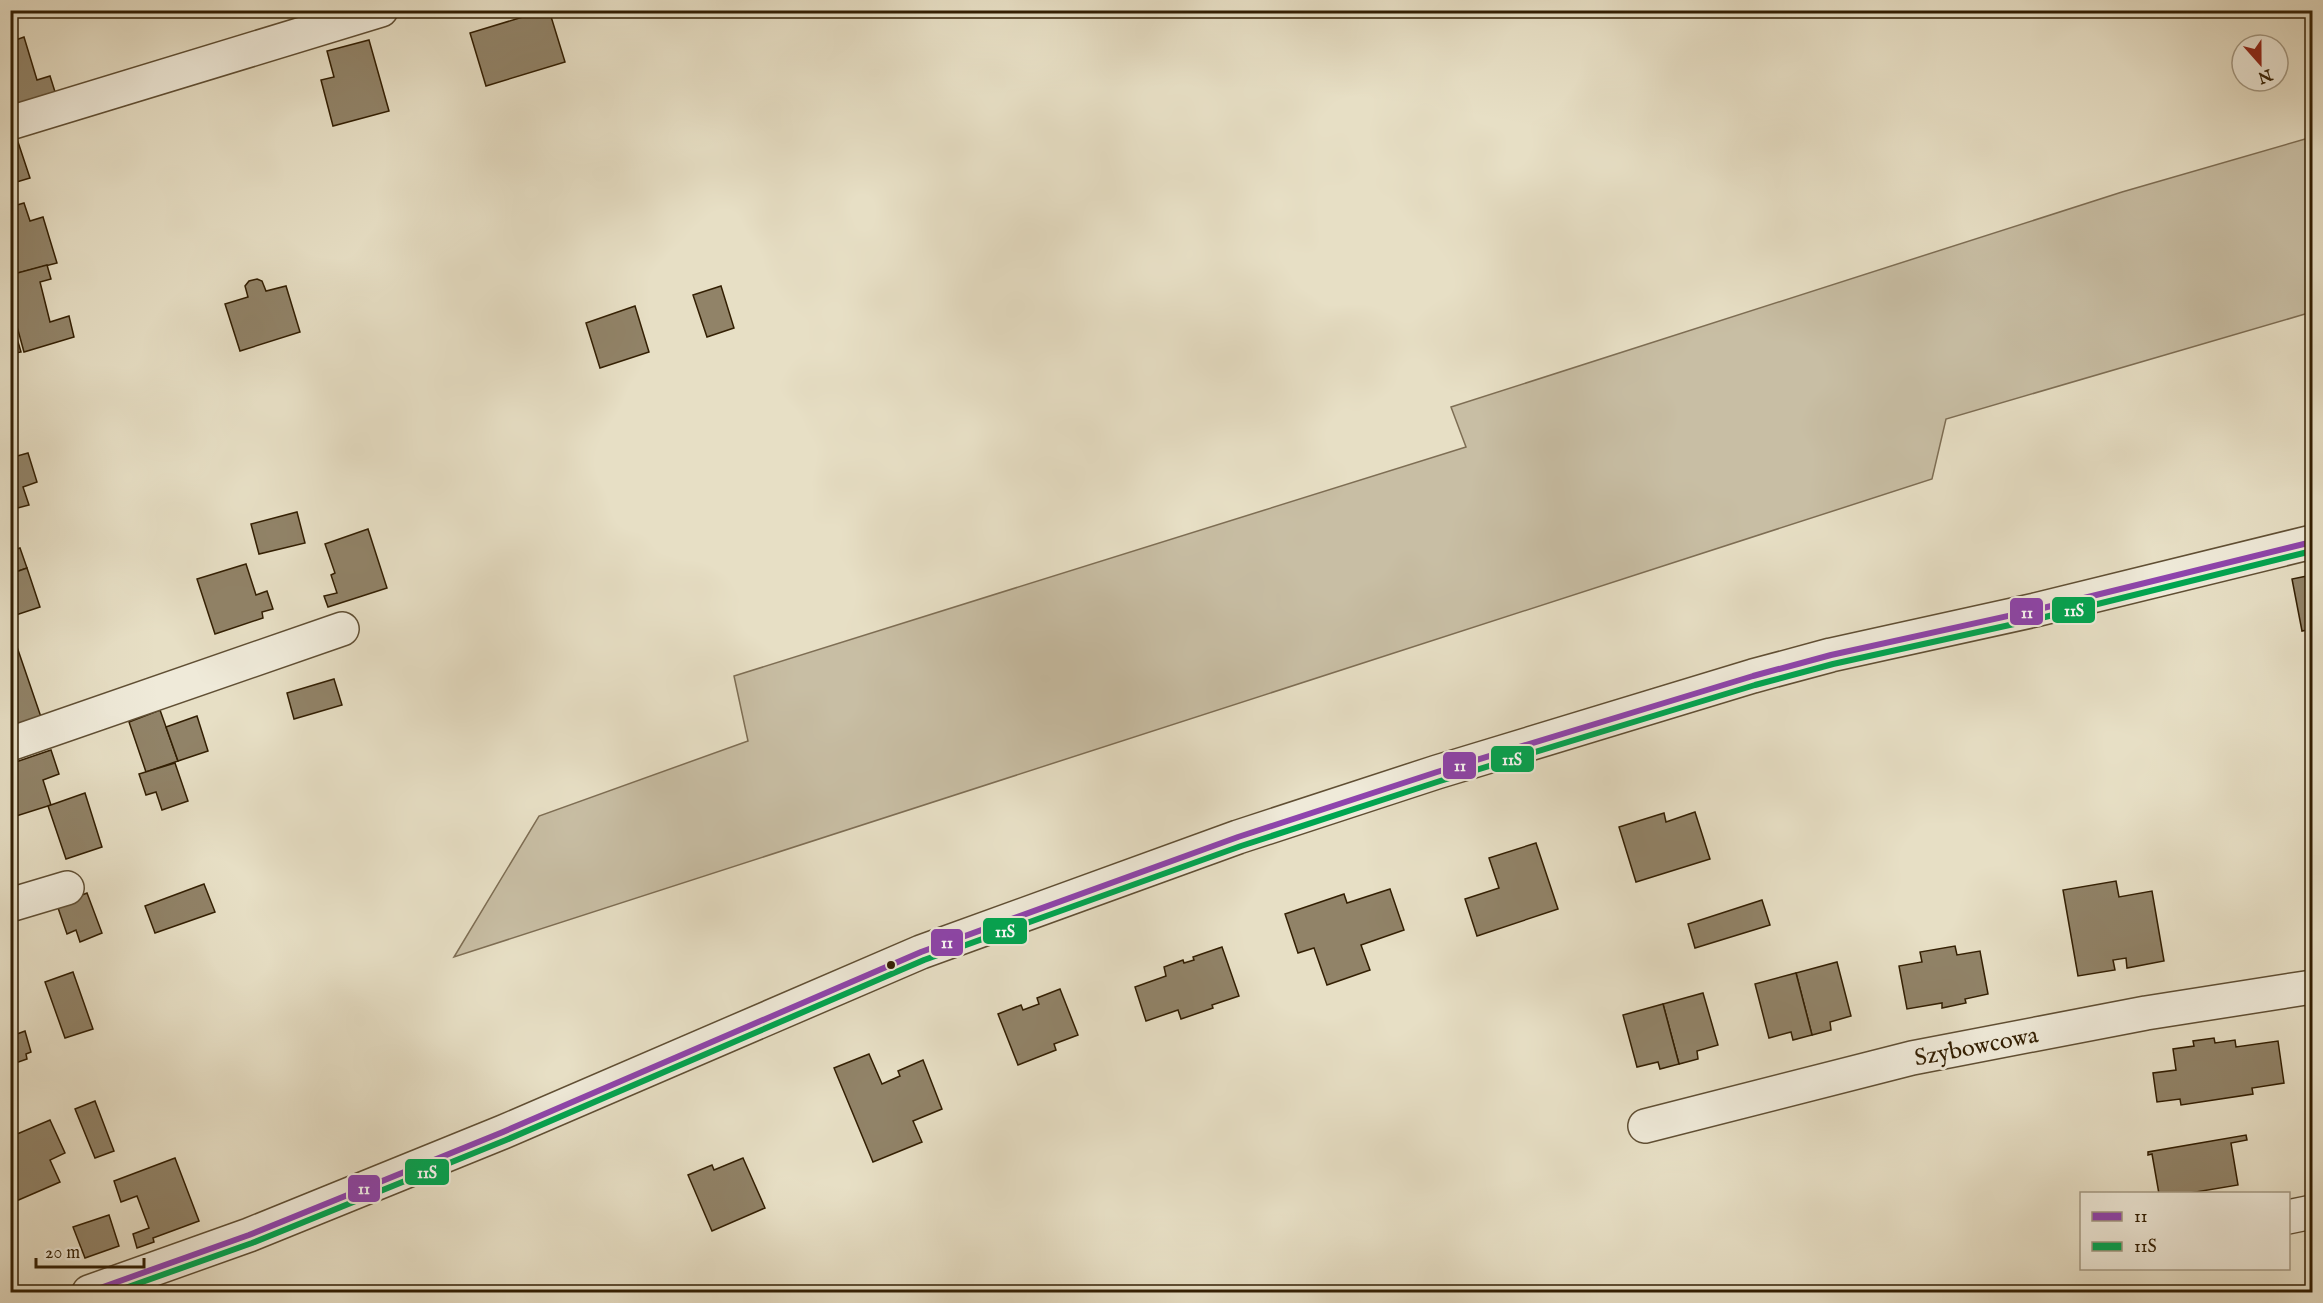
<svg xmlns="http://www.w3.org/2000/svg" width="2323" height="1303" viewBox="0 0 2323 1303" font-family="'IM FELL English',serif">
<rect width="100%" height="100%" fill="#e7dfc5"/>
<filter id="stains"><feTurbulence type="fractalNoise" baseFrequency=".00333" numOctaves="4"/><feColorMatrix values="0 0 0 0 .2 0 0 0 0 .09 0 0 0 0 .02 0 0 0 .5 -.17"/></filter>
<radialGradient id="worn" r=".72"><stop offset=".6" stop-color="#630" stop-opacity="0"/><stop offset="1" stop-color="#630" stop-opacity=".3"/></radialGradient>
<!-- green -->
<path fill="#c8bea4" stroke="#7e6e54" stroke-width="1.5" d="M2312,137V312L1946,419L1932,479L454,957L539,816L748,741L734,676L1466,447L1451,407L2122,192Z"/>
<!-- building -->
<g fill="#918368" stroke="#331f03" stroke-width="1.5">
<path d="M546,10H549L565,62L486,86L470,33Z"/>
<path d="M24,37L37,80L50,76L56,95L10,109V42Z"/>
<path d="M369,40L389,111L333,126L321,80L334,77L327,51Z"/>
<path d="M17,139L30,178L10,184V141Z"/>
<path d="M24,203L30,221L43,217L57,263L10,275V207Z"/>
<path d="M47,265L51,279L40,282L50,322L69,316L74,337L24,352L10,301V275Z"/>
<path d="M257,279L262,281L266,291L286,286L300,332L240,351L225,304L248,297L245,286L249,281Z"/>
<path d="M721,286L734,328L707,337L693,295Z"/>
<path d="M635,306L649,352L600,368L586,323Z"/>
<path d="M10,315L21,352L10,354Z"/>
<path d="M28,453L37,482L23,487L29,505L10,510V458Z"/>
<path d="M297,512L305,543L259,554L251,524Z"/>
<path d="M368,529L387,588L328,607L324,596L337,593L331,575L335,573L325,544Z"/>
<path d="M20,548L27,568L10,574V551Z"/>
<path d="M246,564L256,595L267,591L273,609L262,612L263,618L215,634L197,579Z"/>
<path d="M27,568L40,607L10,617V574Z"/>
<path d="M2312,575V629L2302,631L2292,579Z"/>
<path d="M16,644L41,717L10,728V646Z"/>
<path d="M334,679L342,705L294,719L287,693Z"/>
<path d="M160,710L178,761L146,772L129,722Z"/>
<path d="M197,716L208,751L178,761L166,727Z"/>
<path d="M51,750L59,774L43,780L51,805L10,818V764Z"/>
<path d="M175,763L188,801L162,810L156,792L146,795L139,774Z"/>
<path d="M85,793L102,847L66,859L48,806Z"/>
<path d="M1695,812L1710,859L1636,882L1619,827L1664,813L1666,822Z"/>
<path d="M1536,843L1558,909L1477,936L1465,899L1499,888L1489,858Z"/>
<path d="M2116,881L2119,897L2152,891L2164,961L2127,968L2126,958L2113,960L2115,970L2078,976L2063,890Z"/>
<path d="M204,884L215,912L155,933L145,906Z"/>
<path d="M1390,889L1404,930L1361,945L1370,970L1327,985L1314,948L1298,953L1285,914L1344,894L1347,903Z"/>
<path d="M87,893L102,933L80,942L76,930L67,934L57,905Z"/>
<path d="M1762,900L1770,925L1695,948L1688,924Z"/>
<path d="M1955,946L1957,955L1980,951L1988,994L1965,999L1966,1003L1942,1008V1003L1907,1009L1899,966L1922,962L1920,952Z"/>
<path d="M1222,947L1239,996L1212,1005L1213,1008L1181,1019L1178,1010L1146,1021L1135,987L1166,976L1164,967L1183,960L1184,963L1194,960L1193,957Z"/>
<path d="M1837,962L1851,1016L1830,1022L1831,1030L1812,1035L1796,973Z"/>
<path d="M73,972L93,1029L65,1038L45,982Z"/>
<path d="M1796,973L1812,1035L1793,1040L1791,1032L1769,1038L1755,984Z"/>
<path d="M1060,989L1078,1035L1054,1044L1056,1050L1018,1065L998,1014L1021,1005L1023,1010L1039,1004L1037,998Z"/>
<path d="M1703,993L1718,1045L1697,1051L1698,1059L1679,1064L1663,1004Z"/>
<path d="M1663,1004L1679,1064L1660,1069L1658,1062L1637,1067L1623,1015Z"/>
<path d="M10,1021L17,1034L25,1031L31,1052L26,1054L27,1059L10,1065Z"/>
<path d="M2214,1038L2215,1043L2235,1040L2236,1047L2278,1041L2284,1083L2252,1088L2253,1094L2181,1105L2180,1099L2157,1102L2153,1073L2176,1070L2173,1049L2194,1046L2193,1041Z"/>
<path d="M869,1054L882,1084L900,1076L898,1071L923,1060L942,1109L913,1121L922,1142L873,1162L834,1068Z"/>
<path d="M95,1101L114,1151L95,1158L75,1109Z"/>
<path d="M50,1120L65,1153L50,1160L60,1182L14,1202L10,1194V1137Z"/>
<path d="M2246,1135L2247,1140L2231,1143L2238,1185L2184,1194H2159L2152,1154L2148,1155V1152Z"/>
<path d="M175,1158L199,1221L153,1238L154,1242L137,1248L133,1234L149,1228L137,1196L121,1202L114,1181Z"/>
<path d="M743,1158L765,1208L712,1231L688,1175L712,1165L714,1170Z"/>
<path d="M109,1215L119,1246L85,1258L73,1227Z"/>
</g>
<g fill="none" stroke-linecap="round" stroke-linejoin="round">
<defs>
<g id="minor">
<path d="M10,123L381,10"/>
<path d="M10,744L342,629"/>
<path d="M10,905L67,888"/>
<path d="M1645,1126L1912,1058L2146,1013L2312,987"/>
<path d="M2288,1217L2312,1212"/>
<path d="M89,1292L249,1235L503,1132L921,952L1238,837L1437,772L1753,676L1831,655L2035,610L2312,542"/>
</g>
</defs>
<!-- minor casing -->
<use href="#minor" stroke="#604f34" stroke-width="36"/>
<!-- minor -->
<use href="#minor" stroke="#efead9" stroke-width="33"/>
<defs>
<path id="bus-1" d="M89,1292L249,1235L503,1132L921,952L1238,837L1437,772L1753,676L1831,655L2035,610L2312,542"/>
<path id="bus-2" d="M114,1292L252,1243L506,1140L924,960L1241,846L1440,781L1755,685L1833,664L2037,619L2312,551"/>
</defs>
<!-- bus-1 casing -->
<use href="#bus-1" stroke="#efead9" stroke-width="10"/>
<!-- bus-2 casing -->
<use href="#bus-2" stroke="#efead9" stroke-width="10"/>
<!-- bus-1 -->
<use href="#bus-1" stroke="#8e44ad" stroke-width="6"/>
<!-- bus-2 -->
<use href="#bus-2" stroke="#00a651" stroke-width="6"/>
</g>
<!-- markers -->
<circle fill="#331f03" stroke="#efead9" stroke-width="2" cx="891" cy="965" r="5"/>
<g text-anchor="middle" stroke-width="6" stroke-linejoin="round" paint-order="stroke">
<!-- street labels -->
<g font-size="24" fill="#331f03" stroke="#efead9">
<text transform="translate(1976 1046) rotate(-11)" y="8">Szybowcowa</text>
</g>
</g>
<g stroke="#efead9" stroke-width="2">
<rect x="2051" y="596" width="45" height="28" rx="6" fill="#00a651"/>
<rect x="2009" y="597" width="35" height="29" rx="6" fill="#8e44ad"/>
<rect x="1490" y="745" width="45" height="28" rx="6" fill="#00a651"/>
<rect x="1442" y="751" width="35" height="29" rx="6" fill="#8e44ad"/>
<rect x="982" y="917" width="46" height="28" rx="6" fill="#00a651"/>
<rect x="930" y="928" width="34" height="29" rx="6" fill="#8e44ad"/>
<rect x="404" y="1158" width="46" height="28" rx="6" fill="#00a651"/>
<rect x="347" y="1174" width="34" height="29" rx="6" fill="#8e44ad"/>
</g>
<g font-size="16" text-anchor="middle" font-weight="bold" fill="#fff">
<text x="2074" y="616">11S</text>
<text x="2027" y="618">11</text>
<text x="1512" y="765">11S</text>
<text x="1460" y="771">11</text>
<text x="1005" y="937">11S</text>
<text x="947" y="948">11</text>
<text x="427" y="1178">11S</text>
<text x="364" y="1194">11</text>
</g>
<!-- margin -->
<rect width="2323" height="1303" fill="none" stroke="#e7dfc5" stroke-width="36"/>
<rect x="12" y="12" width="2299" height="1279" fill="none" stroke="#331f03" stroke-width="3"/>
<rect x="18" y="18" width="2287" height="1267" fill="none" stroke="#331f03" stroke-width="1.5"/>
<!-- legend -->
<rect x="2080" y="1192" width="210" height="78" fill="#efead9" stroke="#a49983" stroke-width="1.5"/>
<rect x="2092" y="1212" width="30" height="9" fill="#8e44ad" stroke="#a49983" stroke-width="1.5"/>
<text x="2134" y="1222" font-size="18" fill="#331f03">11</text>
<rect x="2092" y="1242" width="30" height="9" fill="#00a651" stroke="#a49983" stroke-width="1.5"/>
<text x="2134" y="1252" font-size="18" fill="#331f03">11S</text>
<!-- north arrow -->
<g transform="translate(2260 63) rotate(159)"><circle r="28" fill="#efead9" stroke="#a49983" stroke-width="1.5"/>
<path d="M0-4.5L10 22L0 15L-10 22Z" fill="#8f2418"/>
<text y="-9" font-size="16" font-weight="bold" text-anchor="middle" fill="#331f03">N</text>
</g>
<!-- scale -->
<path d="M36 1258v9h108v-9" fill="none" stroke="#331f03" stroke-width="3"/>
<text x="45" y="1258" font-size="18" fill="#331f03" stroke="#efead9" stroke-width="4.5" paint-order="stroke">20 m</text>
<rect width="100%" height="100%" filter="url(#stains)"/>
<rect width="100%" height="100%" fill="url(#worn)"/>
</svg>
